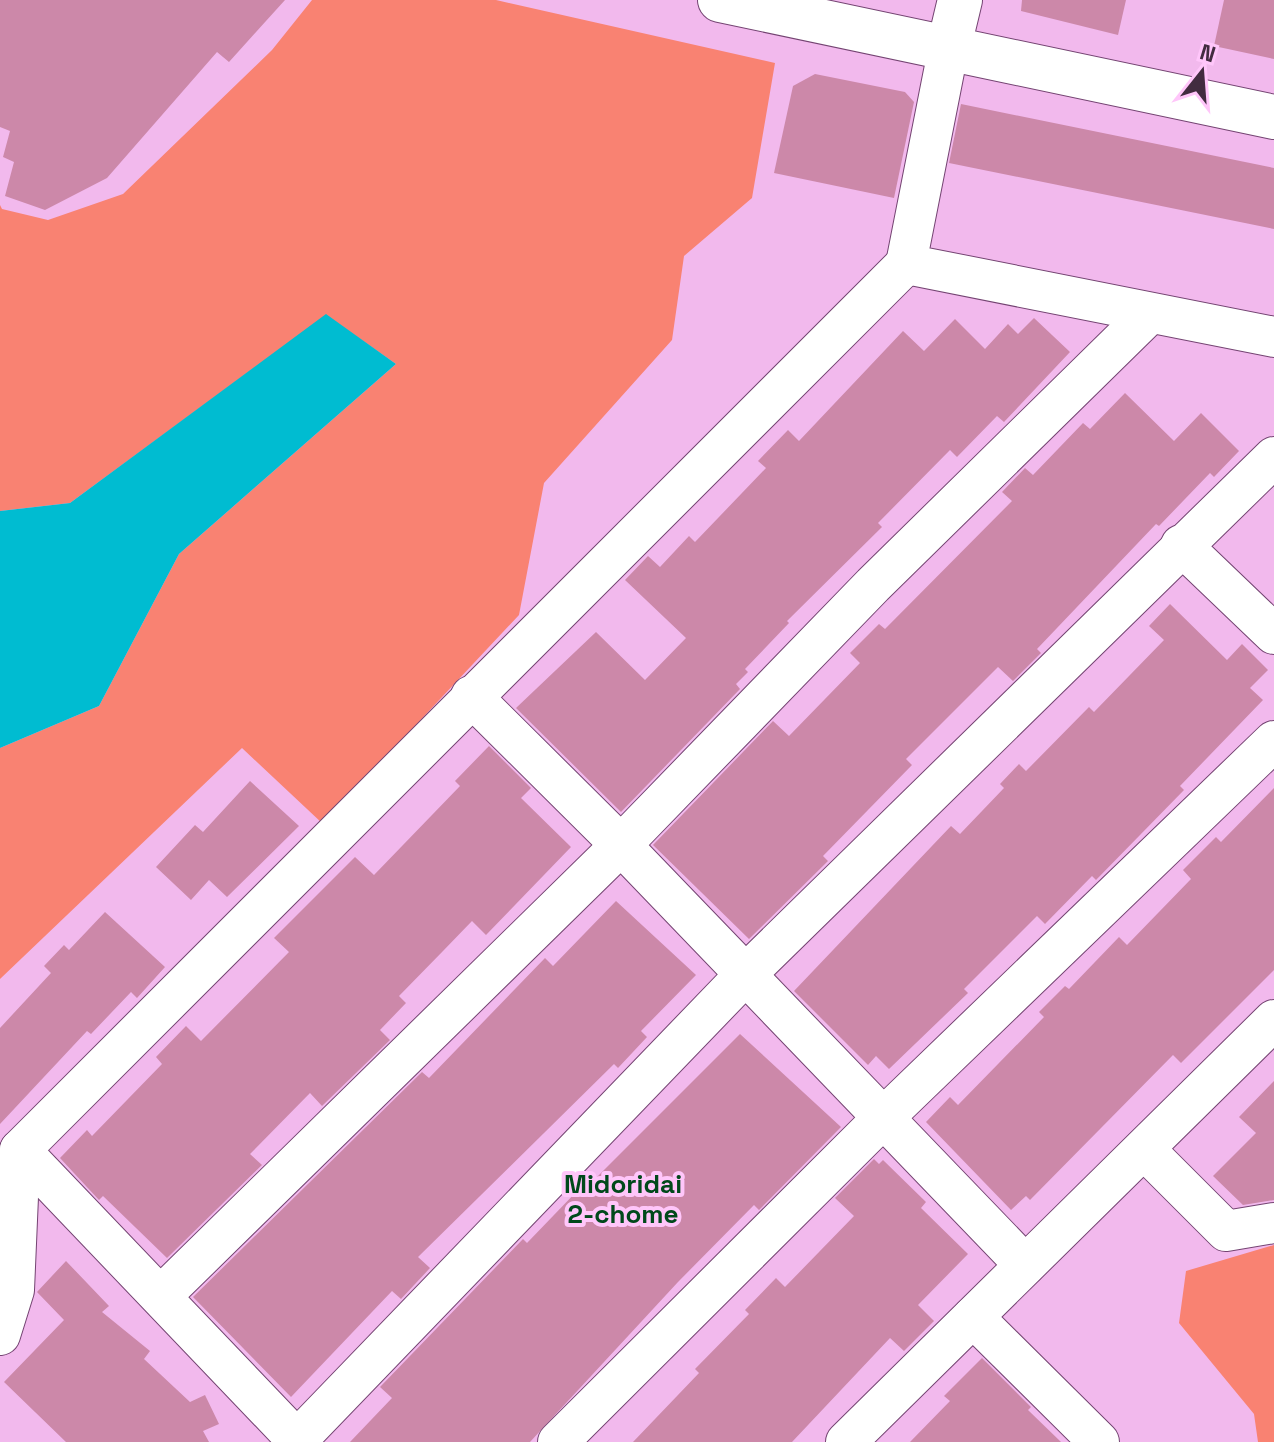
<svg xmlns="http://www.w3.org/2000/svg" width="1274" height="1442" viewBox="0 0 1274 1442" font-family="'Space Grotesk',sans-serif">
<rect width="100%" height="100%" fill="#f2b9ed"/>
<!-- green -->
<g fill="#f98272">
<path d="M312,0H496L775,63L752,198L684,256L672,340L544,483L519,615L323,824L242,748L0,979V748L99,706L179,554L396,364L326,315L70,503L0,511V205L2,209L48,220L123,194L272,50Z"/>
<path d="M1274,1245V1442H1258L1254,1414L1179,1323L1186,1271Z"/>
</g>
<!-- water -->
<path fill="#00bcd1" d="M326,314L396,364L179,554L99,706L0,748V511L70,503Z"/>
<!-- building -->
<g fill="#cc88a9">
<path d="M0,0H285L229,62L217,52L107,178L45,210L5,196L14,162L3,157L10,131L0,127Z"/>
<path d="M1022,0H1126L1118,35L1021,11Z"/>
<path d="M1224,0H1274V59L1214,46Z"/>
<path d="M815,74L905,92L914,102L894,198L774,173L793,86Z"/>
<path d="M961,104L1274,168V229L949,163Z"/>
<path d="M1034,318L1070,352L1004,422L997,416L957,457L950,450L878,523L882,527L787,621L789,623L745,669L748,672L736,684L740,689L621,812L516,708L596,632L645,680L686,638L625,580L648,556L660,567L689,536L695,542L766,468L758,461L788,430L799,441L903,331L924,351L955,319L985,349L1008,324L1018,334Z"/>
<path d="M1125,393L1174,441L1201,413L1239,451L1214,477L1210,473L1159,526L1156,524L1037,649L1041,653L1013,681L998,667L906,759L912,765L823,856L828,861L749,939L653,845L773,721L789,736L860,663L850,653L879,624L885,629L1012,501L1002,492L1025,468L1033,475L1083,423L1090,429Z"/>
<path d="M1170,604L1227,660L1242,644L1268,670L1250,688L1263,700L1180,786L1184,790L1096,880L1092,876L1045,924L1037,916L964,989L968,993L889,1069L876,1056L868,1065L794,991L951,826L960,834L1004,788L1000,784L1019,764L1026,771L1089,707L1094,712L1164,640L1149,626Z"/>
<path d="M489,746L531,788L521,798L571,847L486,935L472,921L443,951L399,996L406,1003L380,1030L390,1040L322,1106L310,1093L250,1154L262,1165L167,1258L103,1196L99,1200L60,1158L87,1130L92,1136L162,1064L156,1057L186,1026L201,1041L289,952L274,938L355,857L374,875L460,786L455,781Z"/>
<path d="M250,781L299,826L227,897L209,880L191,900L156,867L195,825L203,832Z"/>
<path d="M1274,788V970L1181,1063L1173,1055L1030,1200L1026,1196L1011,1210L926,1122L950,1097L958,1105L1044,1017L1039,1012L1065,986L1069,989L1119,937L1127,945L1191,879L1183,870L1216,837L1221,842Z"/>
<path d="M616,901L696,975L641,1031L647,1037L618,1068L614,1064L418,1257L430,1268L401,1299L392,1291L291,1397L193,1297L422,1072L429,1078L545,958L553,966Z"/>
<path d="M105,912L165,967L137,998L131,992L91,1034L87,1031L0,1124V1028L51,973L44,966L64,945L69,950Z"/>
<path d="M740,1034L841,1127L759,1210L754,1205L678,1282L530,1442H350L392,1398L380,1387L523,1239L527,1243L579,1189L582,1192Z"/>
<path d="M1274,1081V1200L1243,1205L1213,1176L1256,1133L1239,1117Z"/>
<path d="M874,1159L879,1164L883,1160L926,1202L921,1208L968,1254L918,1305L934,1321L904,1351L890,1338L792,1442H633L699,1373L695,1369L749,1314L745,1310L776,1278L785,1287L854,1216L835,1198Z"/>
<path d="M66,1261L109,1306L102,1312L150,1351L144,1359L190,1402L205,1395L219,1424L203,1431L209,1442H66L4,1382L64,1320L37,1292Z"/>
<path d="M982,1358L1031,1407L1028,1410L1061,1442H910L950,1401L944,1396Z"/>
</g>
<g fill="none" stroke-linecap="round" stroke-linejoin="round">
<defs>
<g id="minor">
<path d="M949,46L906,264L1274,337"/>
<path d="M1181,545L1274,634"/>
<path d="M471,696L621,845L1025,1265"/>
<path d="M1144,1149L1226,1231L1274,1223"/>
<path d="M20,1150L299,1442"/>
<path d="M161,1296L621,845L873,585L1149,314"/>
<path d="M973,1317L1099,1442"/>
<path d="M0,1335L14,1290L20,1150L906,264"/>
<path d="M295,1442L746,974L1274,457"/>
<path d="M558,1442L882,1119L1274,741"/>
<path d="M846,1442L1274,1020"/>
</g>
<g id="tertiary">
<path d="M720,0L1274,117"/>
<path d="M949,46L960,0"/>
</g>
</defs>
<!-- minor casing -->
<use href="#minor" stroke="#744472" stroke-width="42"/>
<!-- tertiary casing -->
<use href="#tertiary" stroke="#744472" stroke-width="46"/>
<!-- minor -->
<use href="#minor" stroke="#fff" stroke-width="40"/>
<!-- tertiary -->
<use href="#tertiary" stroke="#fff" stroke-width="44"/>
</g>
<g text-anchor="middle" stroke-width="8" stroke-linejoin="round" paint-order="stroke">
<!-- neighbourhood labels -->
<g font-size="26" font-weight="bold" fill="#00491b" stroke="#ffc6fa">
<text x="623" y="1193">Midoridai<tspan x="623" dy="30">2-chome</tspan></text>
</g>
</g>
<!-- north arrow -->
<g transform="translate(1202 72) rotate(17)" stroke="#ffc6fa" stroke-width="6" paint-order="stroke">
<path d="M0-6L14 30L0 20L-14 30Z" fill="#422c40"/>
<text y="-12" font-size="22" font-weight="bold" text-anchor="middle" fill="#422c40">N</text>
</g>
</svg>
